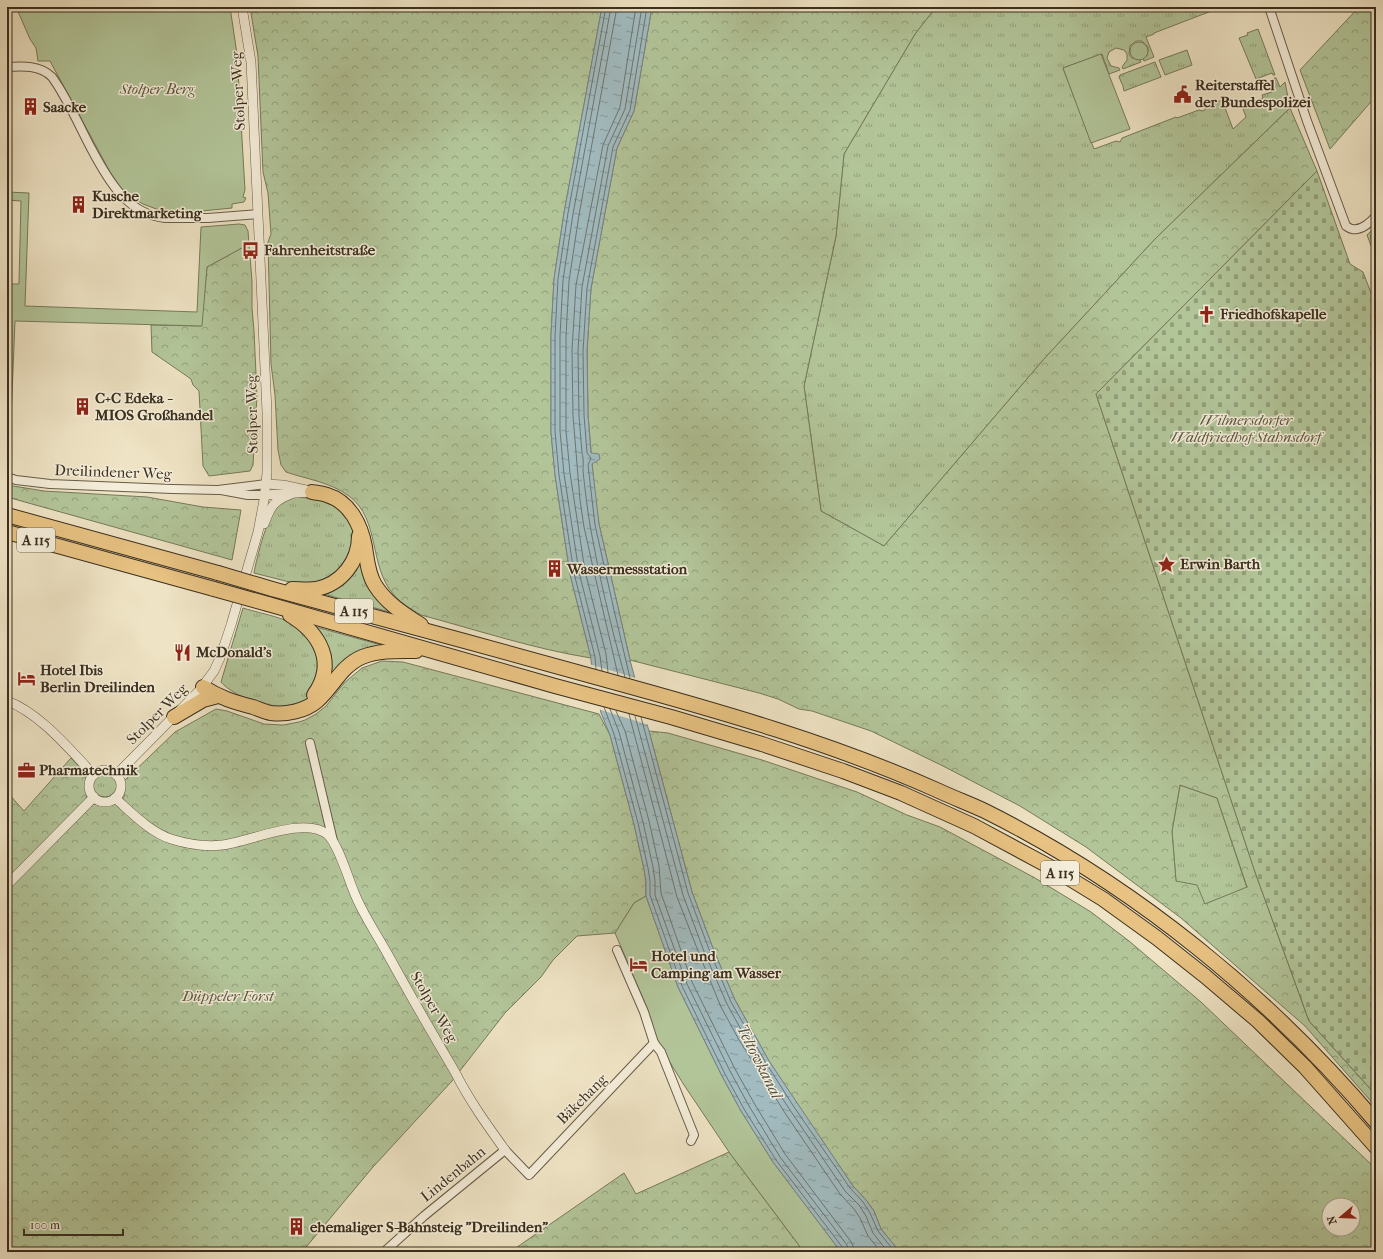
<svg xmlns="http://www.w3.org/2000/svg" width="1383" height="1259" viewBox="0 0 1383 1259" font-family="'IM FELL French Canon',serif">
<defs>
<pattern id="grass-tufts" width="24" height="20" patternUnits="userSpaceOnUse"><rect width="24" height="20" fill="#b2c599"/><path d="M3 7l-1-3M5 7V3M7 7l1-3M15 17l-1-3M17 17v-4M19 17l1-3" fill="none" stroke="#92a07c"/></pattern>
<pattern id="forest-crowns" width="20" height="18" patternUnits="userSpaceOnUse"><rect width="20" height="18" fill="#b2c599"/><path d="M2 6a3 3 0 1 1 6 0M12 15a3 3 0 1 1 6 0" fill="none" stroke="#92a07c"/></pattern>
<pattern id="cemetery-stones" width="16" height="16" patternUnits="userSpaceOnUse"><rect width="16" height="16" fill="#b2c599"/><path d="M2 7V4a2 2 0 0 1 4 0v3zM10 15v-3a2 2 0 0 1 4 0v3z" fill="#92a07c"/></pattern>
<pattern id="water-ripples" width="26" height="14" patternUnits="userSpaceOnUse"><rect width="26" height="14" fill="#a1bbc0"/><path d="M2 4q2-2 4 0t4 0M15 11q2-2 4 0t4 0" fill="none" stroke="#84989b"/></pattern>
</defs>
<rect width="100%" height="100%" fill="#eee3c4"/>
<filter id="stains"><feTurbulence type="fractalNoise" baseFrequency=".005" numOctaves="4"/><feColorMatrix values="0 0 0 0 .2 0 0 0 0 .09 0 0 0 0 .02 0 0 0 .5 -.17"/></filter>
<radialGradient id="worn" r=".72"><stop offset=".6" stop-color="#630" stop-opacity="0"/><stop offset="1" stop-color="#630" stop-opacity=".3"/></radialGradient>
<!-- grass -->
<g fill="url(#grass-tufts)" stroke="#767a5c">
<path d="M936,7H1222L1154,33V34L1146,37L1154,57L1144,61L1143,59L1148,52V47L1142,41H1136L1130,46L1129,54L1132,58L1140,60L1141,62L1123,69L1122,67L1127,60V54L1124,50L1116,48L1109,52L1107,58L1111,66L1119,68L1120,70L1109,74L1102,54L1063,68L1094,149L1116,141L1120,142L1122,138L1176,117L1177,118L1199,110L1202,111L1205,110L1206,107L1222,100L1233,129L1246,117L1242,106L1263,98L1262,95L1272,92L1269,83L1275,81L1274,78H1276L1280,87L1285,82L1290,108L1155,239L1044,359L884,546L821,511L804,386L836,236L844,154L915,34Z"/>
<path d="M1258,29L1275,75H1273L1272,73L1256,79L1239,38L1248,35L1247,33Z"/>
<path d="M1187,50L1192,65L1165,75L1159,60Z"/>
<path d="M1155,62L1161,77L1124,91L1123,86L1119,77L1120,75Z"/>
<path d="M293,497L323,499L332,503L346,516L352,526L354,539L348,562L328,580L301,585L254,573C257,557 267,514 280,504C283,501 289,499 293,497Z"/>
<path d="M358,554L397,614L357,603V601L349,599V601L316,592Z"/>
<path d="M243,608C265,615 294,618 309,636C315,642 318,657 321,665C318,674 313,691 308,697C301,707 281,709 270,707C257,705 229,692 221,682Z"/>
<path d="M305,624L392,648L331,678L326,676Z"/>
<circle cx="105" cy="785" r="12"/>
<path d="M1180,785L1217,798L1247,888L1205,904L1176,881L1172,831Z"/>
</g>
<!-- forest -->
<g fill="url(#forest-crowns)" stroke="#767a5c" fill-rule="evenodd">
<path d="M250,7H602L564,213L554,279L551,335V432L555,475L570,574L591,658C534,649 477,630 421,615C411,609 401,603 394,595C368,566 381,520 349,496C330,482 306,479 286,472L281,465L278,450L275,395L271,364L268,242L271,234L268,193L263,172L258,56Z"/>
<path d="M652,7H936L915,34L844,154L836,236L804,386L821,511L884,546L1044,359L1155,239L1290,108L1317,171L1096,394L1255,872L1309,1021L1376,1095V1107L1305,1026L1181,918L1086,847L1020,806L943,766L871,731L812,711L799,709L778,699L759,693L630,660L599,524L595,498L588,415L587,351L591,288L617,148L634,111ZM1180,785L1217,798L1247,887L1205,904L1197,885L1176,881L1172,831Z"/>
<path d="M1359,7H1376V96L1330,149L1300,70Z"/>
<path d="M249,244L252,281V308L254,331L257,396L253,465L250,471L209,476L203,466L199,391L193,385L191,379L152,352L151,325L201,326L207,267Z"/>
<path d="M7,420H11L8,468L7,469Z"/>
<path d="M7,485L44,491L147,497L203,507L241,510L232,560L7,497Z"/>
<path d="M382,661L403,662L599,714L610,735L634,824L644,869L646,882V896L634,903L615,933L577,936L553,960L541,977L505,1013L452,1081L373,1167L302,1252H7V792L24,811L71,758L86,774L87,794L86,800L91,805C96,803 111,804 118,804L124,797V781L175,732L216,709L227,711L264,724L283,725L299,722L305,720L316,714L326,706L344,683L362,668Z"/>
<path d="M649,731L668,733L762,760L857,792L907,815L940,827L1035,878L1091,912L1129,941L1201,1002L1376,1169V1252H900L881,1229L874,1211L866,1200L853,1186L798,1105L769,1061L735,1000L714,951L692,892ZM1329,1205H1353V1229H1329Z"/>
<path d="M729,1152L804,1252H510L624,1173L636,1194Z"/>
</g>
<!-- cemetery -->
<g fill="url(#cemetery-stones)" stroke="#767a5c">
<path d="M1317,171L1350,264L1363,272L1376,306V1095L1309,1021L1255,872L1096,394Z"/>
<path d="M1376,226V259L1367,235Z"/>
</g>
<!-- park -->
<g fill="#b2c599" stroke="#767a5c">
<path d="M16,7H230L237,54L245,190L243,197L246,198L244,202L232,204V208L192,212L159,210L143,204L129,196L122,190L110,172L50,61H38L36,48L30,39Z"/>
<circle cx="1139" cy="51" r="9"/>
<path d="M1101,54L1130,129L1091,143L1063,68Z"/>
<path d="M7,192L29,193L25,306L197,312L201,227L239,224L245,225L248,231L249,244L207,267L202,326L15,321L11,420H7V284H19L21,201L7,200Z"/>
<path d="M646,896L678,987L722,1076L741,1111L773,1162L841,1252H804L729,1152L684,1085L658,1043L647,1008L615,933L634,903Z"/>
</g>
<!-- water -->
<path fill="url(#water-ripples)" stroke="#78837f" d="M602,7H652L634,111L617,148L591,288L587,351L588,415L591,453L599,454L600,459L592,464L599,524L630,660L692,892L714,951L735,1000L769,1061L853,1186L866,1200L874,1211L881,1229L900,1252H841L773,1162L741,1111L722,1076L678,987L646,896V882L644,869L634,824L610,735L601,713L591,661V658L570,574L555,475L551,432V335L554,279L564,213Z"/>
<!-- pier -->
<path fill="#eee3c4" d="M589,664L636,678L649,725L598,709Z"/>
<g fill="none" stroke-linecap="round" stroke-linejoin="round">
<!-- shore -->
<g stroke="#6e756f" stroke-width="1">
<path d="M596,669L595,657L574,573L559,475L555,431V336L558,279L568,213L606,7"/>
<path d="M602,671L600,656L579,572L564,474L560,431V336L563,280L573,214L611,7"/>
<path d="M608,672L606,654L585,571L570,473L566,431V336L569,281L579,215L617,7"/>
<path d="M618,675L592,563L584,527L580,500L573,416L572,350L576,285L603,145L620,107L636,7"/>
<path d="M625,677C611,627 599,576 590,525C587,507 585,489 583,471C583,463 584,461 582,453L579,416L578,351L582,287L608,146L625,109L642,7"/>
<path d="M630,678L614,610L595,525L588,465L591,458L587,453L584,415L583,351L587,288L613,147L630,110L647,7"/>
<path d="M604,707L614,734L638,823L648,868L650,881V895L682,986L725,1074L744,1109L776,1160L843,1248V1252"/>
<path d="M610,709L619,732L643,822L653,867L655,881V895L687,984L730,1071L749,1106L780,1157L847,1245L849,1252"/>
<path d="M616,711L625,731L649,821L659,866L661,893L692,982L735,1069L754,1103L785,1154L852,1243L855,1252"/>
<path d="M629,714L677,897L700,956L721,1007L739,1040L785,1113L840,1194L854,1209L860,1218L868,1236L881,1252"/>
<path d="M635,716L683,895L705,954L727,1004L761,1066L790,1110L845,1191L859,1205L866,1216L873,1233L888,1252"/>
<path d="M641,717L688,893L710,952L731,1002L766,1063L794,1107L850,1188L863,1202L870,1213L878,1231L895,1252"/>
</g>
<defs>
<g id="minor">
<path d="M1269,7L1307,121L1346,226C1348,227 1350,229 1352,229C1361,231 1371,222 1376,216"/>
<path d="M7,67C23,66 40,65 52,77C68,99 79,126 92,150C108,180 127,214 165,218H208L258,214"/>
<path d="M7,477L16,480L50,484L172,489L218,490L266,484"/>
<path d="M221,490L248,495H265"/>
<path d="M310,743L333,841"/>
<path d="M617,950L644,1012L654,1043L661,1052L694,1135L691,1141"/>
<path d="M384,1252L424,1216L505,1150L529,1175L654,1043"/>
</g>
<g id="tertiary">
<path d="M266,484L283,485L306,490"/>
<path d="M265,495L312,492"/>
<path d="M264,524C271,506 273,501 291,494"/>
<path d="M7,701C40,713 70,750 94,775"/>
<circle cx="105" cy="786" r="16"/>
<path d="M116,775L200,690L214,671L220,658L231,625L258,532L264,500L267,473V412L251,62L242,7"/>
<path d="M115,798C132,813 150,832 171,839C187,844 205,847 222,845C250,842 303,816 327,834C338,843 348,878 354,892C362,913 376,933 387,953C409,993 432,1033 455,1072C469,1100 487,1125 505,1150"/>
<path d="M7,885L94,797"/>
</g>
<g id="motorway">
<path d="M312,492C317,493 322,493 327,495C350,502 361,525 365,547C367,560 368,574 375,585C386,603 404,614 421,625"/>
<path d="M7,515L218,573"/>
<path d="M7,532L214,589"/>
<path d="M272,589C383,619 495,649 606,680C719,711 832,743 939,791C954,798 970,804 985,811C1135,886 1268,995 1376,1122"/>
<path d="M292,589C300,589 308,590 316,589C342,584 359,561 359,536"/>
<path d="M268,604L555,686L671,717L762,744L843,771L901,793L974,826L1054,869L1103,899L1157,938L1205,976L1258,1021L1305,1067L1376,1147"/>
<path d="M290,615C320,633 337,663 314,695"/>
<path d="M203,687C220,698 234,702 253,707C259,709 265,712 271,713C286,715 305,711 317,701C333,687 341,666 362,657C379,650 399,651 416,651"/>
<path d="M174,717L203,700L218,696"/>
</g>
</defs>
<!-- minor casing -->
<use href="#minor" stroke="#685c48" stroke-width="10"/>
<!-- tertiary casing -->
<use href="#tertiary" stroke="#685c48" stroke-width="10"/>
<!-- motorway casing -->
<use href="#motorway" stroke="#3b2f1e" stroke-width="16"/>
<!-- minor -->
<use href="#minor" stroke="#f4edd9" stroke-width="8"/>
<!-- tertiary -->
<use href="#tertiary" stroke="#f4edd9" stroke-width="9"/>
<!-- motorway -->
<use href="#motorway" stroke="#e7c282" stroke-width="14"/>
<defs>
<g id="motorway-bridge">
<path d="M218,573L272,589"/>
<path d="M214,589L268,604"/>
</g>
</defs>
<!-- motorway-bridge casing -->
<use href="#motorway-bridge" stroke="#3b2f1e" stroke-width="16" stroke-linecap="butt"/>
<!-- motorway-bridge -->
<use href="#motorway-bridge" stroke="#e7c282" stroke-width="14"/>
</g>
<!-- icons -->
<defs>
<symbol id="civic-bare" viewBox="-9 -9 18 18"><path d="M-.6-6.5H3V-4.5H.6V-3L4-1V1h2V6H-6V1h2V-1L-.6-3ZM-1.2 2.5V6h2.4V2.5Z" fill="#8f2418" stroke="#f4edd9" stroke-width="2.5" paint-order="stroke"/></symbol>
<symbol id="building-bare" viewBox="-9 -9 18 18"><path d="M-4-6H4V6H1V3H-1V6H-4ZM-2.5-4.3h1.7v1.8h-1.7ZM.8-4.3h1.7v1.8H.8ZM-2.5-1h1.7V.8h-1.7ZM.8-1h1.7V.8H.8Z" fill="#8f2418" stroke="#f4edd9" stroke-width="2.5" paint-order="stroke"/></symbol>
<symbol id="bus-bare" viewBox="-9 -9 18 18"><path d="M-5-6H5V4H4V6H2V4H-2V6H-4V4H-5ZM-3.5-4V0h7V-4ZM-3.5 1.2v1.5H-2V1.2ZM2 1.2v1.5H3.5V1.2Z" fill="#8f2418" stroke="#f4edd9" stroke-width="2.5" paint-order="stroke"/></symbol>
<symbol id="church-bare" viewBox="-9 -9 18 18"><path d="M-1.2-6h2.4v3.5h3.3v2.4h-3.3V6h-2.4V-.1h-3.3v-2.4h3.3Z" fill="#8f2418" stroke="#f4edd9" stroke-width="2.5" paint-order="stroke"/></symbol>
<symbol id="sight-bare" viewBox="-9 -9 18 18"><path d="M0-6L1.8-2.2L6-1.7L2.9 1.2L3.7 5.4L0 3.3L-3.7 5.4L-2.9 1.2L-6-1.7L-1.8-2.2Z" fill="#8f2418" stroke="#f4edd9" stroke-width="2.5" paint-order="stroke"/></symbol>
<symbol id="restaurant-bare" viewBox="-9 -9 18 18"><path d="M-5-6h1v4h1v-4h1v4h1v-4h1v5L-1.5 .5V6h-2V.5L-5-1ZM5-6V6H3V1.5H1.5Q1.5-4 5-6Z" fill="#8f2418" stroke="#f4edd9" stroke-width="2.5" paint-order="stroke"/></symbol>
<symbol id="hotel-bare" viewBox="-9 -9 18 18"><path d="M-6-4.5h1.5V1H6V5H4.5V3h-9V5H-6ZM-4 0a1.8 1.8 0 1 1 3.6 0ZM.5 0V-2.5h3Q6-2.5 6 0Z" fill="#8f2418" stroke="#f4edd9" stroke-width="2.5" paint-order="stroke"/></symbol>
<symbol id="office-bare" viewBox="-9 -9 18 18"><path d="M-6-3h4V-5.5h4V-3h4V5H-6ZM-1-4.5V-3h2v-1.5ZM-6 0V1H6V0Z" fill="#8f2418" stroke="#f4edd9" stroke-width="2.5" paint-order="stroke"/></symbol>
</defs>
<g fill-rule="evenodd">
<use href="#civic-bare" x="1170" y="82" width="25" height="25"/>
<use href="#building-bare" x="18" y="94" width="25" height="25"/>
<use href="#building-bare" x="66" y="192" width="25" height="25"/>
<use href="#bus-bare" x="238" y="238" width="25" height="25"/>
<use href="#church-bare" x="1194" y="302" width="25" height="25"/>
<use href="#building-bare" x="70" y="394" width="25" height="25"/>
<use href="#sight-bare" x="1154" y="552" width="25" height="25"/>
<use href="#building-bare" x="542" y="556" width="25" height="25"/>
<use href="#restaurant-bare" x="170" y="640" width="25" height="25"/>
<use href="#hotel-bare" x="14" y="666" width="25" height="25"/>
<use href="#office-bare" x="14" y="758" width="25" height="25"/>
<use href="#hotel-bare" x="626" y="952" width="25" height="25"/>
<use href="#building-bare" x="284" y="1214" width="25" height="25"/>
</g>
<g text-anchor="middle" stroke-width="3" stroke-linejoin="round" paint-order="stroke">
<!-- shield labels -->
<g fill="#f4edd9" stroke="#726856" stroke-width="1">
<rect x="17" y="528" width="38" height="24" rx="3"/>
<rect x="335" y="599" width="38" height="24" rx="3"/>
<rect x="1041" y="861" width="38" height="24" rx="3"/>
</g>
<g font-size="14" font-weight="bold" fill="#3b2f1e">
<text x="36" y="545">A 115</text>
<text x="354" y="616">A 115</text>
<text x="1060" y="878">A 115</text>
</g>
<!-- poi labels -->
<g font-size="15" font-weight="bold" fill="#3b2f1e" stroke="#f4edd9" text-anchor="start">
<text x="1195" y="90">Reiterstaffel<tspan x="1195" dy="17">der Bundespolizei</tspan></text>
<text x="43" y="112">Saacke</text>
<text x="92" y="201">Kusche<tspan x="92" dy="17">Direktmarketing</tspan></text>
<text x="264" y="255">Fahrenheitstraße</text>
<text x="1220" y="319">Friedhofskapelle</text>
<text x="95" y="403">C+C Edeka -<tspan x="95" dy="17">MIOS Großhandel</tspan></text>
<text x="1180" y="569">Erwin Barth</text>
<text x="567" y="574">Wassermessstation</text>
<text x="196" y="657">McDonald's</text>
<text x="40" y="675">Hotel Ibis<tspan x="40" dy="17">Berlin Dreilinden</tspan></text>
<text x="39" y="775">Pharmatechnik</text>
<text x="651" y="961">Hotel und<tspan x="651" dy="17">Camping am Wasser</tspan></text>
<text x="310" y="1232">ehemaliger S-Bahnsteig "Dreilinden"</text>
</g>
<!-- park labels -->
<g font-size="15" font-style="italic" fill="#59543d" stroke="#f4edd9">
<text x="157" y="94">Stolper Berg</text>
<text x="1246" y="425">Wilmersdorfer<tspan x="1246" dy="17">Waldfriedhof Stahnsdorf</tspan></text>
<text x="228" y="1001">Düppeler Forst</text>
</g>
<!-- street labels -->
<g font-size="15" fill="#3b2f1e" stroke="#f4edd9">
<text transform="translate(238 91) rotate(-93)" y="5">Stolper Weg</text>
<text transform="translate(252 414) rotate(-91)" y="5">Stolper Weg</text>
<text transform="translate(113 472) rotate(2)" y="5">Dreilindener Weg</text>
<text transform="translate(157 714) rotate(-45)" y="5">Stolper Weg</text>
<text transform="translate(434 1007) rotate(60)" y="5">Stolper Weg</text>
<text transform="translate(582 1099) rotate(-45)" y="5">Bäkehang</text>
<text transform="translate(453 1174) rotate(-39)" y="5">Lindenbahn</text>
</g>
<!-- water labels -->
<g font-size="16" font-style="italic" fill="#545246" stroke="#f4edd9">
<text transform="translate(760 1061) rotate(63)" y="6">Teltowkanal</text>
</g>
</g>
<!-- margin -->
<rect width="1383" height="1259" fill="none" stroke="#eee3c4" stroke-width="24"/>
<rect x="8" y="8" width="1367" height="1243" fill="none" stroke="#3b2f1e" stroke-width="2"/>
<rect x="12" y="12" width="1359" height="1235" fill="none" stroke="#3b2f1e"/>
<!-- north arrow -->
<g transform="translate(1341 1217) rotate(251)"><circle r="19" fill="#f4edd9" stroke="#aaa18e"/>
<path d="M0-3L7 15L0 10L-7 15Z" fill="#8f2418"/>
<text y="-6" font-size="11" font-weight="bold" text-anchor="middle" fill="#3b2f1e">N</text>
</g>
<!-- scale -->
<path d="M24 1229v6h99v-6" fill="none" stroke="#3b2f1e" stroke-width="2"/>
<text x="30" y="1229" font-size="12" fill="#3b2f1e" stroke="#f4edd9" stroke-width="3" paint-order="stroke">100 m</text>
<rect width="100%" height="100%" filter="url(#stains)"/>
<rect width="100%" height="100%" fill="url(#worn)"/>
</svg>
